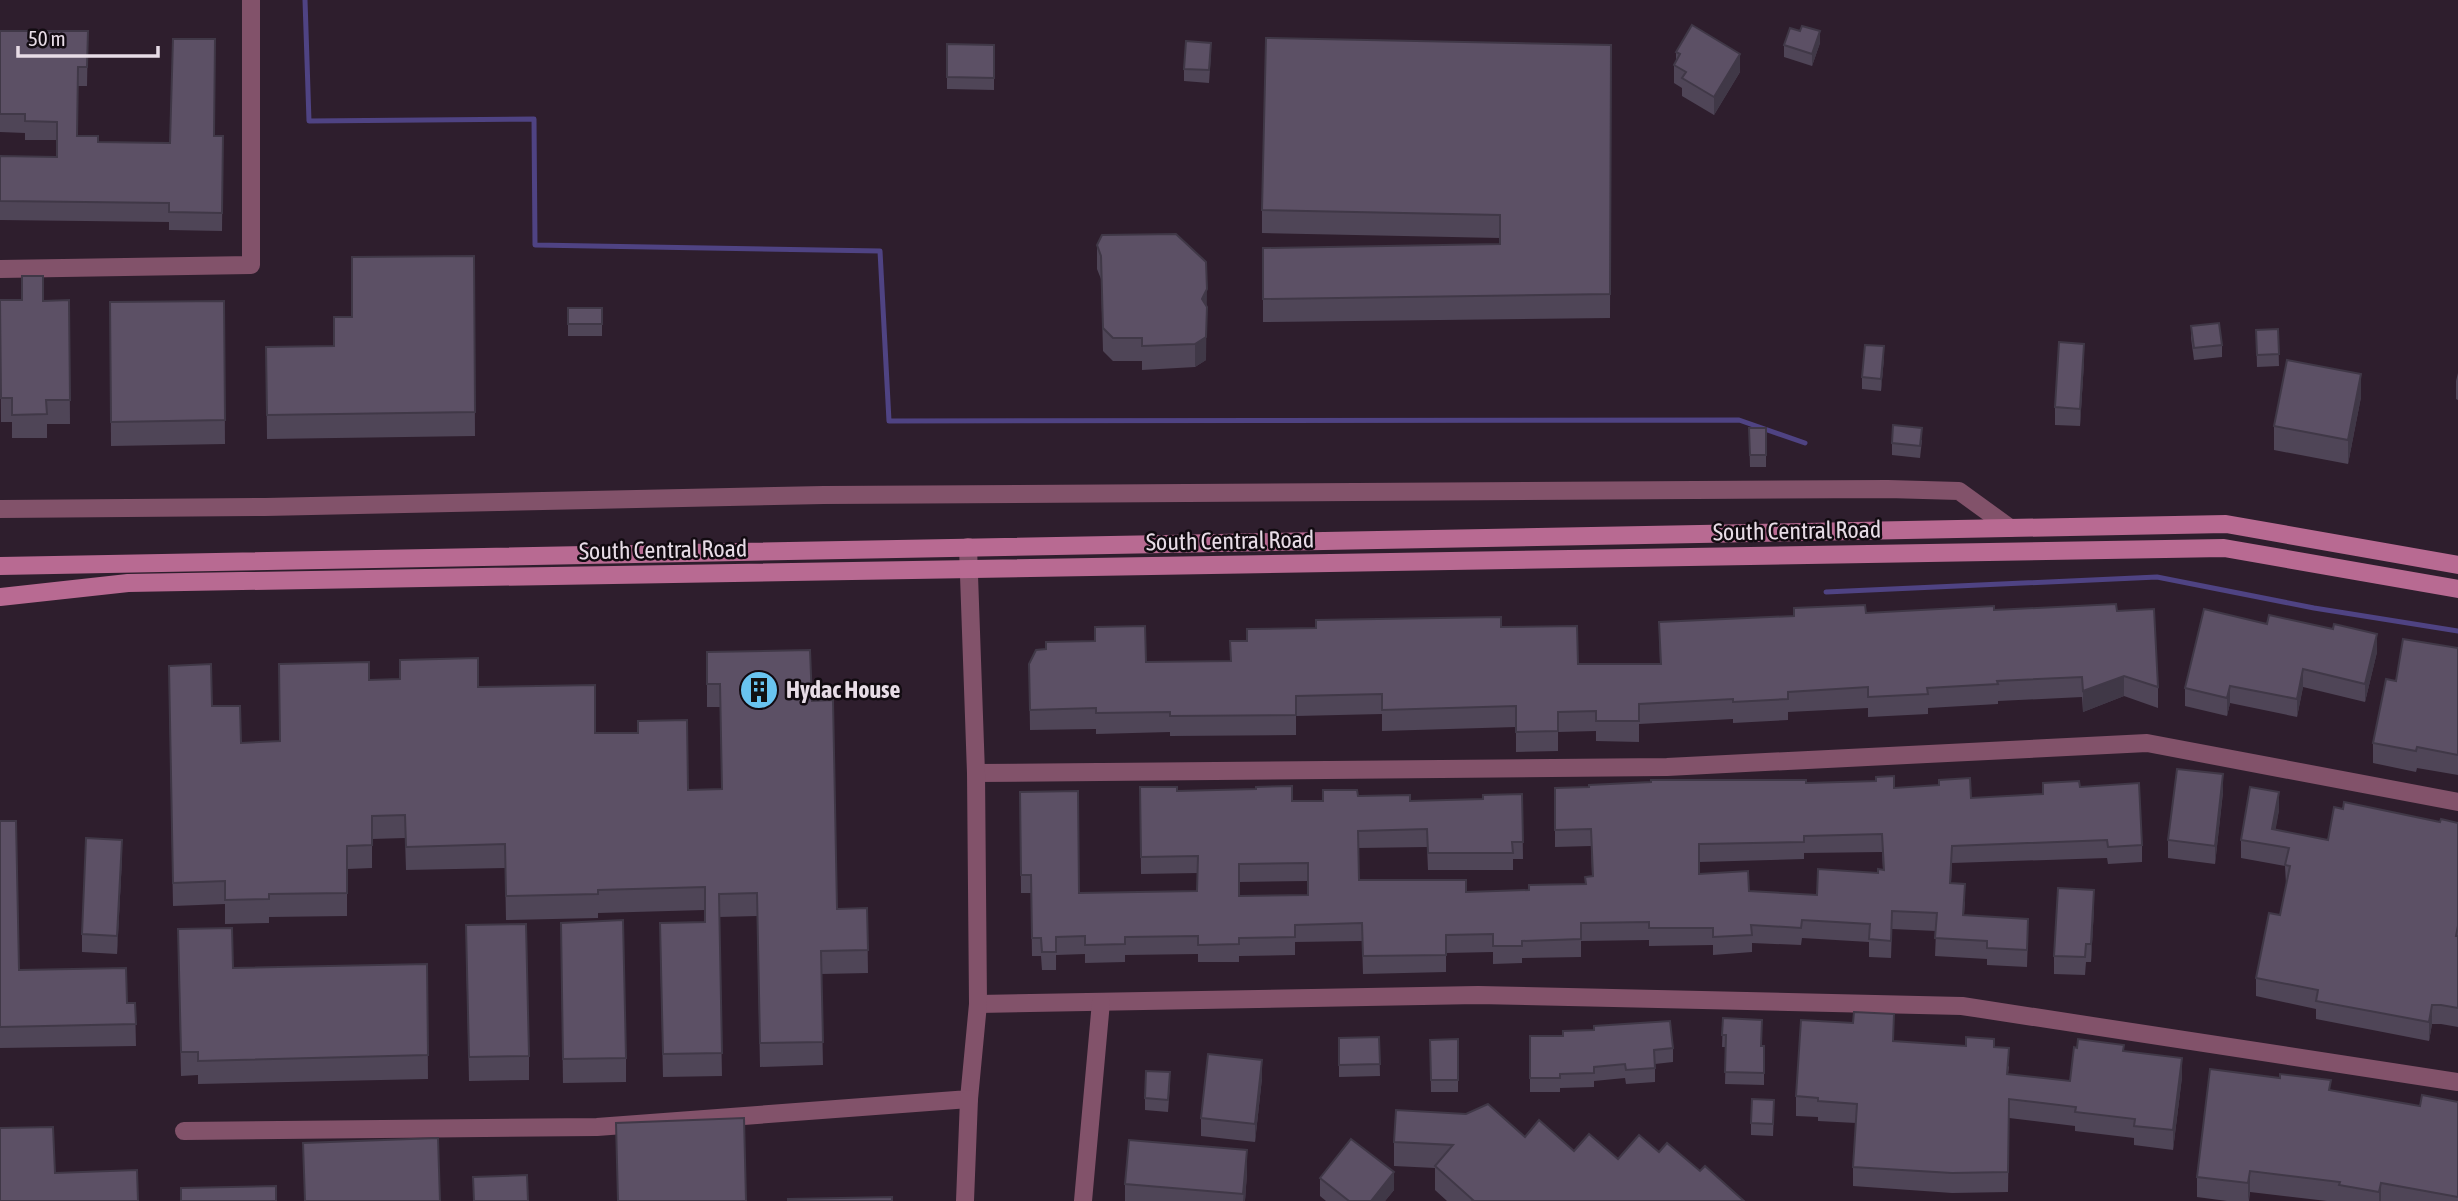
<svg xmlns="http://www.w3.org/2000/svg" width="2458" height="1201" viewBox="0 0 2458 1201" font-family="'Asap Condensed',sans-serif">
<rect width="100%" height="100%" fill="#2e1e2d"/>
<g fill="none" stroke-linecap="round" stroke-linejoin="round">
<!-- stream -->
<g stroke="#4f4383" stroke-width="5">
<path d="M305,0L309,121L534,119L535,245L880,251L889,421L1739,420L1805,443"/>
<path d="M1826,592L2157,577L2314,608L2458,631"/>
</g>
<!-- street -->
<g stroke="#82526a" stroke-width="18">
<path d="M0,269L251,265V0"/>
<path d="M0,509L265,507L824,495L1888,489L1959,491L2010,528"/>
<path d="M976,773L1667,767L2147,743L2458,802"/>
<path d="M978,1004L1478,995L1962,1006L2458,1082"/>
<path d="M184,1131L597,1127L969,1099L978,1004L976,773L968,547"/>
<path d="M965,1201L969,1099"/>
<path d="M1083,1201L1101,1002"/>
</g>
<!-- secondary -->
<g stroke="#b86a92" stroke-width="18">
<path d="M0,566L2226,524L2458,565"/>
<path d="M0,597L128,583L2224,548L2458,589"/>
</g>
</g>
<!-- wall -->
<g fill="#4f4557" fill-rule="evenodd">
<path d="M0,31H88L87,86H78V136L98,142L170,143L214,136H223L222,231L169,230V222L0,220V156L57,157V140H25V133L0,132Z"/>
<path d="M1800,31L1820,43L1812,66L1784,57V45Z"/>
<path d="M947,44L994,45V90L947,89Z"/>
<path d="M1611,45L1610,318L1263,322V248L1500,244V238L1262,233V210Z"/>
<path d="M1676,52L1740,72L1714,115L1682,96V88L1674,83V65L1676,61Z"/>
<path d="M1211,55L1209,83L1184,81V69Z"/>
<path d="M1176,234L1206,360L1195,367L1142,370V361H1113L1103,351L1101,279L1097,269V245Z"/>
<path d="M474,256L475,436L267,439L266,347L334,346L352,317Z"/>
<path d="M0,300H69L70,424H47V438H12V422H1Z"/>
<path d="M224,301L225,444L111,446L110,302Z"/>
<rect x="568" y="308" width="34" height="28"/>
<path d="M2191,326L2222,345V357L2194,360L2191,338Z"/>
<path d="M2278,329L2279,366L2257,367L2256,330Z"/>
<path d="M1884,358L1881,391L1862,389V377Z"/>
<path d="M2084,362L2080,426L2055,425V407Z"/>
<path d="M2458,373V400L2456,399V381Z"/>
<path d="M2361,397L2348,464L2274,450V426Z"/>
<path d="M1749,428H1766V467H1750Z"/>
<path d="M1922,440L1920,458L1892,455V443Z"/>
<path d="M1994,610L2117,611L2158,687V708L2124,696L2083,712L2082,697L1998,701V704L1928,708V714L1868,717V708L1788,712V720L1733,723V719L1639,724V742L1596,741V731L1558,732V751L1516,752V727L1382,731V714L1296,716V735L1170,736V732L1096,734V729L1030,730L1029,664L1230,661L1501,627L1578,664H1660L1659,622L1866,613Z"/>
<path d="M2458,648V775L2417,768L2416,772L2373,763V743L2396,681Z"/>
<path d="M707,652L812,701L837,909L867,908L868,973L821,974L823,1065L760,1067L757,916L719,917L722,1076L663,1077L660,946L705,922V910L598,913V918L506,920L505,868L406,870L405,838L372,839V868L347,869V916L269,917V923L225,924V904L173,906L169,689L212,706L241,743L280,741L369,680L478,687L595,733L688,790L722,789L720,707H707Z"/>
<path d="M2377,652L2365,702L2303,687L2297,717L2230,703L2227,716L2185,706V688Z"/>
<path d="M1806,783L1894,788L1971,798L2043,794L2080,787L2142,845V862L2108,864L2107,858L1952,863L1951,883L1965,902L1964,915L2028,936L2027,967L1987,965V959L1935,956L1936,931L1892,929L1891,958L1869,957V942L1802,938L1801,945L1752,943V952L1713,955V945L1649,946V940L1581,941V957L1522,958V963L1493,964V952L1446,953V972L1363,974L1362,941L1295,942V955L1239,956V962H1198V954L1125,955V962L1085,963V954L1056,955V970H1042L1041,956H1032L1031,893H1021L1020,792L1079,893L1197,891L1198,873L1141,874L1140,787L1292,801H1323L1358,796L1410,801L1483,799L1522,794L1523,859H1513V870H1428L1427,847L1358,848L1359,880L1466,892L1529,890L1585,884L1592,876L1591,846L1555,847V788ZM1882,852L1883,870L1878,873L1817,895L1749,891L1699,874V862L1804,859V853ZM1308,881V895L1239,896V882Z"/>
<path d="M2223,792L2215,864L2168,858V840Z"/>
<path d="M2343,809L2440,822L2458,823V1027L2441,1024H2432L2429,1041L2316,1019V1009L2256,996V978L2280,915L2286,884L2285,866L2241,858V840L2279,810L2275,830L2328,840Z"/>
<path d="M0,821L19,970L127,1003H135L136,1046L0,1048Z"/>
<path d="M122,858L117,954L82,952V934Z"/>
<path d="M2094,908L2091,962H2086L2085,975L2054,974V956Z"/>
<path d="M561,946L626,1058V1082L563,1083Z"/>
<path d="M466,949L529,1056V1080L469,1081Z"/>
<path d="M178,952L233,968L427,964L428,1079L198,1084V1075L181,1076Z"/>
<path d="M1723,1018L1762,1046H1764V1085L1725,1084L1726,1047H1722Z"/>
<path d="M1853,1023L1894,1034V1042L1994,1047L2009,1067L2008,1074L2070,1081L2124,1051L2182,1077L2173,1150L2134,1145V1138L2075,1131V1126L2009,1118L2008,1192L1952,1193L1853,1186V1167L1856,1123L1818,1121V1117L1796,1116V1096Z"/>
<path d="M1530,1036L1673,1048V1062L1655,1064V1082L1626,1084L1625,1078L1594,1081V1087L1560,1088V1092H1530Z"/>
<path d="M1379,1037L1380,1076L1339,1077V1038Z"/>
<path d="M1458,1039V1092H1431L1430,1040Z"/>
<path d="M1262,1078L1255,1142L1201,1136V1118Z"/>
<path d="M1170,1084L1168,1112L1145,1110V1098Z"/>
<path d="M2331,1090L2420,1106L2458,1102V1201H2327L2250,1192L2249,1201H2227L2197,1197V1177Z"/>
<path d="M1774,1112L1773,1136L1751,1135V1123Z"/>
<path d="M1525,1137L1574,1151L1618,1159L1659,1152L1700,1171L1744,1201H1447L1435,1190V1168L1394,1166V1142Z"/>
<path d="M1247,1173L1245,1201H1125V1184Z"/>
<path d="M1320,1178L1394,1190L1385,1201H1326L1320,1196Z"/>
</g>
<!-- shaded-wall -->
<g fill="#403847">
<path d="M1820,31V43L1812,66V54Z"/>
<path d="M1740,54V72L1714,115V97Z"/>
<path d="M1207,289L1206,360L1195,367V344L1202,299Z"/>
<path d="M2084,344V362L2080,426V409Z"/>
<path d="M1884,346V358L1881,391V379Z"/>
<path d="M2361,374V397L2348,464V440Z"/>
<path d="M2377,634V652L2365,702V684Z"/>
<path d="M2303,669V687L2297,717V699Z"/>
<path d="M2124,676V696L2083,712V691Z"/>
<path d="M2230,686V703L2227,716V698Z"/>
<path d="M2223,774V792L2215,864V846Z"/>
<path d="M2279,792V810L2273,845L2272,829Z"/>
<path d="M122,840V858L117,954V936Z"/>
<path d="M2094,890V908L2091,962V944Z"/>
<path d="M2432,1005V1024L2429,1041V1022Z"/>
<path d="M2182,1058V1077L2173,1150V1130Z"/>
<path d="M1262,1060V1078L1255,1142V1124Z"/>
<path d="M1247,1150V1173L1245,1201H1243Z"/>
<path d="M2250,1171V1192L2248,1201V1183Z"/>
<path d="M1394,1172V1190L1385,1201H1371Z"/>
<path d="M2381,1183V1201H2379V1192Z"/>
</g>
<!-- building -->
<g fill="#5c5065" stroke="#403847" stroke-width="2" fill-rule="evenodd">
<path d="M1692,25L1740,54L1714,97L1682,78L1686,72L1674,65L1680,54L1676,52Z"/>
<path d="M1802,26L1820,31L1812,54L1784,45L1790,28L1800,31Z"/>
<path d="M0,31H88L87,67H78L77,136H98V142L170,143L173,39H215L214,136H223L222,213L169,212V203L0,201V156L57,157V122L25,121V114H0Z"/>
<path d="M1266,38L1611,45L1610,294L1263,299V248L1500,244V215L1262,210Z"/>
<path d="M1186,41L1211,43L1209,70L1184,69Z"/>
<path d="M947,44L994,45V78L947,77Z"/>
<path d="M1176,234L1206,262L1207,289L1202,299L1207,307L1206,337L1195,344L1142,346V338H1113L1103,328L1101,256L1097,245L1102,235Z"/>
<path d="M474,256L475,412L267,415L266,347L334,346V317H352V257Z"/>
<path d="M22,276H43V301L69,300L70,400H46L47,414L12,415V398H1L0,300H22Z"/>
<path d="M224,301L225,420L111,422L110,302Z"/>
<rect x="568" y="308" width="34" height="16"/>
<path d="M2219,323L2222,345L2194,348L2191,326Z"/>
<path d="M2278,329L2279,354L2257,355L2256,330Z"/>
<path d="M2059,342L2084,344L2080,409L2055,407Z"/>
<path d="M1865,345L1884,346L1881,379L1862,377Z"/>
<path d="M2287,360L2361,374L2348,440L2274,426Z"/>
<path d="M1893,425L1922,428L1920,446L1892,443Z"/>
<path d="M1749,428H1766V455H1750Z"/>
<path d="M2116,604L2117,611L2154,609L2158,687L2124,676L2083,691L2082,677L1997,681L1998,684L1927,688L1928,694L1868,697V687L1788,692V699L1733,702V699L1639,704V721H1596V711L1558,712V731L1516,732V706L1382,710V694L1296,696V715L1170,716V712L1096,713V708L1030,710L1029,664L1036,650L1046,649V642L1095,641V627L1145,626L1146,662L1231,661L1230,641H1247V629L1316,628V620L1501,617V627L1577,626L1578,664H1661L1659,622L1794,616V608L1865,605L1866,613L1994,606V610Z"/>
<path d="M2204,609L2267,624L2269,615L2333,629L2334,624L2377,634L2365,684L2303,669L2297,699L2230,686L2227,698L2185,688Z"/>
<path d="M2403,639L2458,648V755L2417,747L2416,751L2373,743L2386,679L2396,681Z"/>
<path d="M810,650L812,701L833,700L837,909L867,908L868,950L821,951L823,1042L760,1043L757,893L719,894L722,1053L663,1054L660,923L705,922V887L598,890V894L506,896L505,844L406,847L405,815L372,816V845L347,846V893L269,894V899L225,900V881L173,883L169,666L211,664L212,706H240L241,743L280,741L279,664L369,662V680L400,679V660L478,658V687L595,685V733H638V721L687,720L688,790L722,789L720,684H707V652Z"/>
<path d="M2177,769L2223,774L2215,846L2168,840Z"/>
<path d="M1894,776V788L1939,785V780L1970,778L1971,798L2043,794V783L2079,781L2080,787L2139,783L2142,845L2108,847L2107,840L1952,846L1950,883L1965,884L1963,915L2028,919L2027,950L1987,948V941L1935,938L1937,913L1892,911L1891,941L1869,939L1870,924L1802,920L1801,928L1751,925L1752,935L1713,937V928H1649V922L1581,923V939L1522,941V946H1493V934L1446,935V955L1363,956L1362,923L1295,925V937L1239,938V944L1198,945V936L1125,937V944L1085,945V936L1056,937V952H1042L1041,938H1032L1031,875H1021L1020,792L1078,791L1079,893L1197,891L1198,856L1141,857L1140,787H1177V791L1256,789V787L1292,786V801H1323V790H1357L1358,796L1410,795V801L1483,799V795L1522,794L1523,842H1512L1513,853H1428L1427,829L1358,831L1359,880H1466V892L1529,890V885L1586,884L1585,877L1593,876L1591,829L1555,830V788L1589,787V785L1651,782V780H1806V783L1876,781V777ZM1882,834L1884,870L1878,869V873L1818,869L1817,895L1749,891L1748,871L1699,874V844L1804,842V836ZM1308,863V895L1239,896V864Z"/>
<path d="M2250,787L2279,792L2272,829L2328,840L2334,807L2343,809L2344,802L2440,822L2441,819L2458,823V926L2456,936H2458V1008L2441,1005H2432L2429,1022L2316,1001L2318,990L2256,978L2269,913L2280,915L2290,866L2285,865L2289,848L2241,840Z"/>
<path d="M0,821H16L19,970L126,968L127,1003H135L136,1024L0,1027Z"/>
<path d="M86,838L122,840L117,936L82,934Z"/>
<path d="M2058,888L2094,890L2091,944H2086L2085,957L2054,956Z"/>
<path d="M623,920L626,1058L563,1059L561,923Z"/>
<path d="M526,924L529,1056L469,1057L466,925Z"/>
<path d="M232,928L233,968L427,964L428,1055L198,1061V1052H181L178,929Z"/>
<path d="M1854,1012L1894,1014L1893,1041L1966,1046V1037L1994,1039V1047L2009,1048L2007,1074L2070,1081L2074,1047L2077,1048L2078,1039L2124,1045L2123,1051L2182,1058L2173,1130L2134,1126L2135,1119L2075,1112L2076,1107L2009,1099L2008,1172L1952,1173L1853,1167L1857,1104L1818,1101V1098L1796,1096L1801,1020L1853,1023Z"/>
<path d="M1723,1018L1762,1020L1761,1046H1764V1073L1725,1072L1726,1035H1722Z"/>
<path d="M1670,1021L1673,1048L1654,1050L1655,1068L1626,1070L1625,1064L1594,1067V1073L1560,1074V1078H1530V1036H1563V1031L1594,1030V1026Z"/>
<path d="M1379,1037L1380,1064L1339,1065V1038Z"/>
<path d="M1458,1039V1080H1431L1430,1040Z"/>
<path d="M1208,1054L1262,1060L1255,1124L1201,1118Z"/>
<path d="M2210,1069L2280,1078V1074L2331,1080L2329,1090L2420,1106L2422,1095L2458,1102V1197L2381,1183L2379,1192L2339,1185L2340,1182L2250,1171L2248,1183L2197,1177Z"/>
<path d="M1146,1071L1170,1072L1168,1100L1145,1098Z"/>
<path d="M1752,1099L1774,1100L1773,1124L1751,1123Z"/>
<path d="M1488,1104L1525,1137L1539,1120L1574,1151L1589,1134L1618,1159L1639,1135L1659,1152L1667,1143L1700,1171L1705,1166L1744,1201H1472L1473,1200L1435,1166L1453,1145L1394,1142L1396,1110L1466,1114Z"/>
<path d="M744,1118L746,1201H618L616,1123Z"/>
<path d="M53,1127L55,1173L137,1170L138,1201H0V1128Z"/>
<path d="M438,1138L440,1201H305L303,1143Z"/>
<path d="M1351,1139L1394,1172L1371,1201H1349L1320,1178Z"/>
<path d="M1129,1140L1247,1150L1243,1194L1125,1184Z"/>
<path d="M527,1175L528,1201H474L473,1177Z"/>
<path d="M276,1186V1201H181V1188Z"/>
<path d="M892,1197V1201H788V1199Z"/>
</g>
<!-- icons -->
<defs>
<symbol id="building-disc" viewBox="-11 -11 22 22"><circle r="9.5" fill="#69c4f0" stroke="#120b11"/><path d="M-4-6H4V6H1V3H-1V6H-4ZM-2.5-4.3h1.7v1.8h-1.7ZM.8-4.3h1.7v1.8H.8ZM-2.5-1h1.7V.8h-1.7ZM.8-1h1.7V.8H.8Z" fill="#111"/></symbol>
</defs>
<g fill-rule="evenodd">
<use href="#building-disc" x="737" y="668" width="44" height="44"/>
</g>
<g text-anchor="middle" stroke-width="5" stroke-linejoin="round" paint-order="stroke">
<!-- street labels -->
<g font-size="24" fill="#e7dce6" stroke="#120b11">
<text transform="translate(1797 531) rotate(-1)" y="8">South Central Road</text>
<text transform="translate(1230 541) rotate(-1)" y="8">South Central Road</text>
<text transform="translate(663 550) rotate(-1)" y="8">South Central Road</text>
</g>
<!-- poi labels -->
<g font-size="24" font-weight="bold" fill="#e7dce6" stroke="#120b11" text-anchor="start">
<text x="786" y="698">Hydac House</text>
</g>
</g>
<!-- scale -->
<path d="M18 46v10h140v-10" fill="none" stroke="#e7dce6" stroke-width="3.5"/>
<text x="28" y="46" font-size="21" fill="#e7dce6" stroke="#120b11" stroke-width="5" paint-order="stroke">50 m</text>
</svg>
